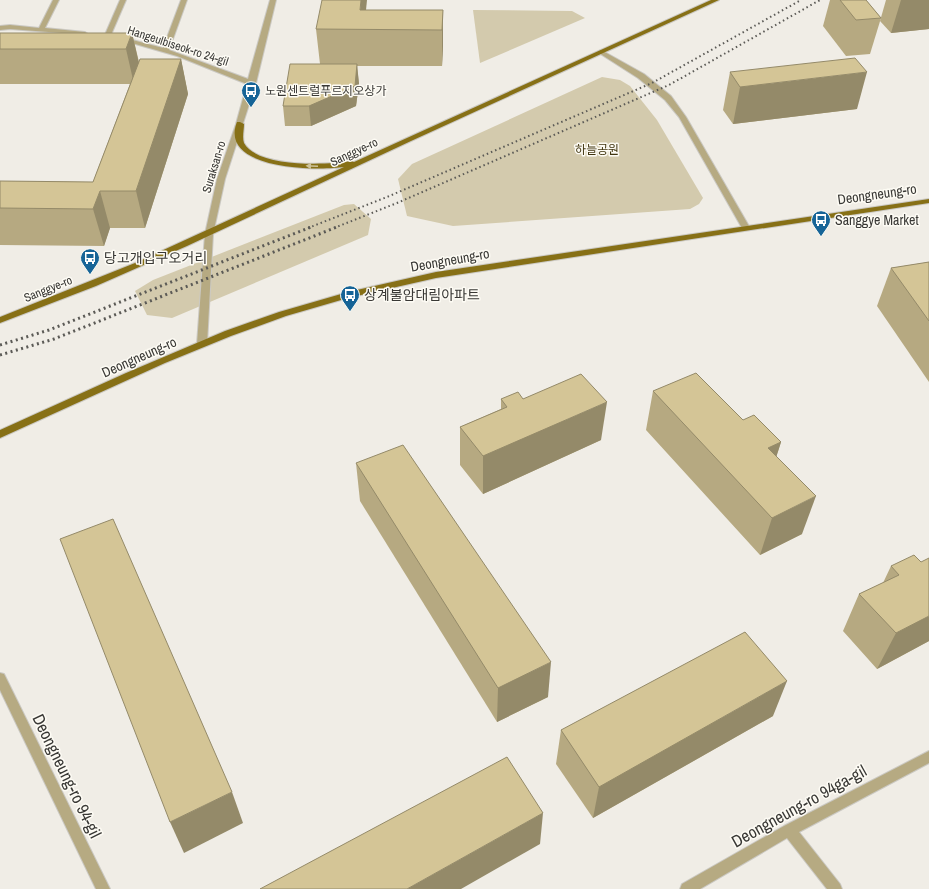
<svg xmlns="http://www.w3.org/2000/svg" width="929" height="889" viewBox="0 0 929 889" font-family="'Archivo Narrow','Noto Sans KR',sans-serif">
<rect width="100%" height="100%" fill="#f0ede6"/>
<!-- green -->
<g fill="#d3caad">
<path d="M473,10L572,11L585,18L480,63Z"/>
<path d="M602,77L620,80L630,86L657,120L703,198L699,204L690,209L453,226L407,216L398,179L412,164Z"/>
<path d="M354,204L371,219L368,235L172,318L147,315L135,291L153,280L344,205Z"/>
</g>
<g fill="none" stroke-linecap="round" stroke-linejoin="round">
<defs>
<g id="minor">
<path d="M53,0H59L45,28L85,32L88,34L87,35L10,29L0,30V26L10,25L39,28Z"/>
<path d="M120,0H126L110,37L105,38L104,37Z"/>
<path d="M181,0H187L169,50L248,79L270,0H276L256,83L225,179L213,234L207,344L202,347L197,344L205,234L217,179L236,124L247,84L177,56L118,39L121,37L163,48Z"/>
<path d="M601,50L644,74L671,96L686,117L750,228L749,230H743L742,228L679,117L665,100L638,78L599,53L598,52Z"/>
<path d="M0,673L4,674L110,889H96L0,690Z"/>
<path d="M929,751V763L799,832L840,884L842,889H827L787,838L700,889H680L682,884L784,826Z"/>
</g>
<g id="major">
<path d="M711,0H719L411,141L187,246L96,286L0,323V317L135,263L344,167C318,171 218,170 237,122H240L244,124C244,130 242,137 244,143C258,168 327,165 351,161L354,162Z"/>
<path d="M929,199V203L436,278L348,298L286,316L231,336L165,363L0,438V430L126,373L225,331L279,312L348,292L436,272Z"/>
</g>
</defs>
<!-- minor casing -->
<use href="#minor" stroke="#cbc9c3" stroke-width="2"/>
<!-- major casing -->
<use href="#major" stroke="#cbc9c3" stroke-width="2"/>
<!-- minor -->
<use href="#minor" fill="#b6aa82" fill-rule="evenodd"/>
<!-- major -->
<use href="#major" fill="#877016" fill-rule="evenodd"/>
<!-- rail-far1 -->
<g stroke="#5b5a56" stroke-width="2" stroke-dasharray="1.5 3" stroke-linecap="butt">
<path d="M308,228L387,197L652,83L801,0"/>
<path d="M334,228L397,203L669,85L820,0"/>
</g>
<!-- rail -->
<g stroke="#5b5a56" stroke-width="3" stroke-dasharray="2 3.5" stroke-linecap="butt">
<path d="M0,345L49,330L311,227"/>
<path d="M0,355L54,339L337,227"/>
</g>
</g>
<!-- wall -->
<g fill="#b6a981">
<path d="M830,0H866L881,18L870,54L846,56L823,26Z"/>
<path d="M886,0H929V29L891,33L880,21Z"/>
<path d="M366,10H443V46L442,66H357L359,84L356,106L311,126H285L283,106L320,64L316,29Z"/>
<path d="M0,33H132L139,62L181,59L188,94L145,228H110L104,246L0,245V181L93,182L130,84H0Z"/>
<path d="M730,72L857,109L733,124L723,110Z"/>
<path d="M929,262V382L877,306L891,268Z"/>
<path d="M653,391L743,420L781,442L776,457L802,534L760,555L646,430Z"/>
<path d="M501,399H523L601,440L483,494L460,465V427L501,409Z"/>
<path d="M356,463L548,697L497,722L360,501Z"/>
<path d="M921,562L929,641L877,669L843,631L859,594L883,583L891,566Z"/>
<path d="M773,716L593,818L556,764L561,730Z"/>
</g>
<!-- shaded-wall -->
<g fill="#948a69">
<path d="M361,0H367L364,30L360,10Z"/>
<path d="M901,0H929V29L891,33Z"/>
<path d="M443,10V46L442,66V30Z"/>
<path d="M132,33L140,68L134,84L126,49Z"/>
<path d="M181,59L188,94L145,228L136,191Z"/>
<path d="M357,64L359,84L356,106L311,126L309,106Z"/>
<path d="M867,72L857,109L733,124L740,87Z"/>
<path d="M100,191L110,228L104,246L93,209Z"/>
<path d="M607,402L601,440L483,494V456Z"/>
<path d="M781,442L769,480L768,448Z"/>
<path d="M816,496L802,534L760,555L772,518Z"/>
<path d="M929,616V641L877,669L896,633Z"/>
<path d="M551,662L548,697L497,722L498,688Z"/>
<path d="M787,681L773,716L593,818L599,787Z"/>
<path d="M232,792L243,823L184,853L170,822Z"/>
<path d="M543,813L540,844L461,889H407Z"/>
</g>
<!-- building -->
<g fill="#d4c596" stroke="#948a69">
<path d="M322,0H361L360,10H443L442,30L316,29Z"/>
<path d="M840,0H866L881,18L856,20Z"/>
<path d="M0,33H132L126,49H0Z"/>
<path d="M855,58L867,72L740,87L730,72Z"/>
<path d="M140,59H181L136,191H100L93,209L0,208V181L93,182Z"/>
<path d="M290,64H357L355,86L309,106H283Z"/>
<path d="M929,262V321L891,268Z"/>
<path d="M696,373L743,420L754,415L781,442L768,448L816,496L772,518L653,391Z"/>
<path d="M581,374L607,402L483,456L460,427L507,407L501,399L518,392L523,399Z"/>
<path d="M403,445L551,662L498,688L356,463Z"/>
<path d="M113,519L232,792L170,822L60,539Z"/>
<path d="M914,555L921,562L929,558V616L896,633L859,594L899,575L891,566Z"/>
<path d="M745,632L787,681L599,787L561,730Z"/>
<path d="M507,757L543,813L407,889H260Z"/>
</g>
<!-- one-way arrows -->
<defs><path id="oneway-solid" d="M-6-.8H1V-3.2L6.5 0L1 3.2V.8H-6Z"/></defs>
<use fill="#cec39b" href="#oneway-solid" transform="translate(312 166) rotate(-177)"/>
<!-- icons -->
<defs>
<symbol id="bus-pin" viewBox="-11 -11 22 30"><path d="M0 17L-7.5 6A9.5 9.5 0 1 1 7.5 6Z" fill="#166497" stroke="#fdfbf4"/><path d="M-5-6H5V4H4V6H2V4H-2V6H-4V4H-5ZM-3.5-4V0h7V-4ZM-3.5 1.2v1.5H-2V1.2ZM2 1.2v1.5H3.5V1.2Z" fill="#fff"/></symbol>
</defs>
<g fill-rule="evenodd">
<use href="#bus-pin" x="240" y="80" width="22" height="30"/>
<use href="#bus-pin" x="810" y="209" width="22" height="30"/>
<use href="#bus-pin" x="79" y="247" width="22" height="30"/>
<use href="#bus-pin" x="339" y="284" width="22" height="30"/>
</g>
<g text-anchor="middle" stroke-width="3" stroke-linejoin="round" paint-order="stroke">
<!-- far-street labels -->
<g font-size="12" fill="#393835" stroke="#fdfbf4">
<text transform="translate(178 46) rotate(18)" y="4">Hangeulbiseok-ro 24-gil</text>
<text transform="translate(354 152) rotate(-25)" y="4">Sanggye-ro</text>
<text transform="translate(214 167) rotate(-73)" y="4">Suraksan-ro</text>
<text transform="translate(48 289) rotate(-22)" y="4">Sanggye-ro</text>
</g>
<!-- far-poi labels -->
<g font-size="12" fill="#393835" stroke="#fdfbf4" text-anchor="start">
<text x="265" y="95">노원센트럴푸르지오상가</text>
</g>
<!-- far-park labels -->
<g font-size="12" fill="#413610" stroke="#fdfbf4">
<text x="597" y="154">하늘공원</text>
</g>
<!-- street labels -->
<g font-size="14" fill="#393835" stroke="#fdfbf4">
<text transform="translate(877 194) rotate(-8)" y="5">Deongneung-ro</text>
<text transform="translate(450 260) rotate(-10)" y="5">Deongneung-ro</text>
<text transform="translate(139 357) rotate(-24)" y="5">Deongneung-ro</text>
</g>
<!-- poi labels -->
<g font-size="14" fill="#393835" stroke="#fdfbf4" text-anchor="start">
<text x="835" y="225">Sanggye Market</text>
<text x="104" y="263">당고개입구오거리</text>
<text x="364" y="300">상계불암대림아파트</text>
</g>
<!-- near-street labels -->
<g font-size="17" fill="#393835" stroke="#fdfbf4">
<text transform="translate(67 776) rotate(64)" y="6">Deongneung-ro 94-gil</text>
<text transform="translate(799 806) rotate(-29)" y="6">Deongneung-ro 94ga-gil</text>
</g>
</g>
</svg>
